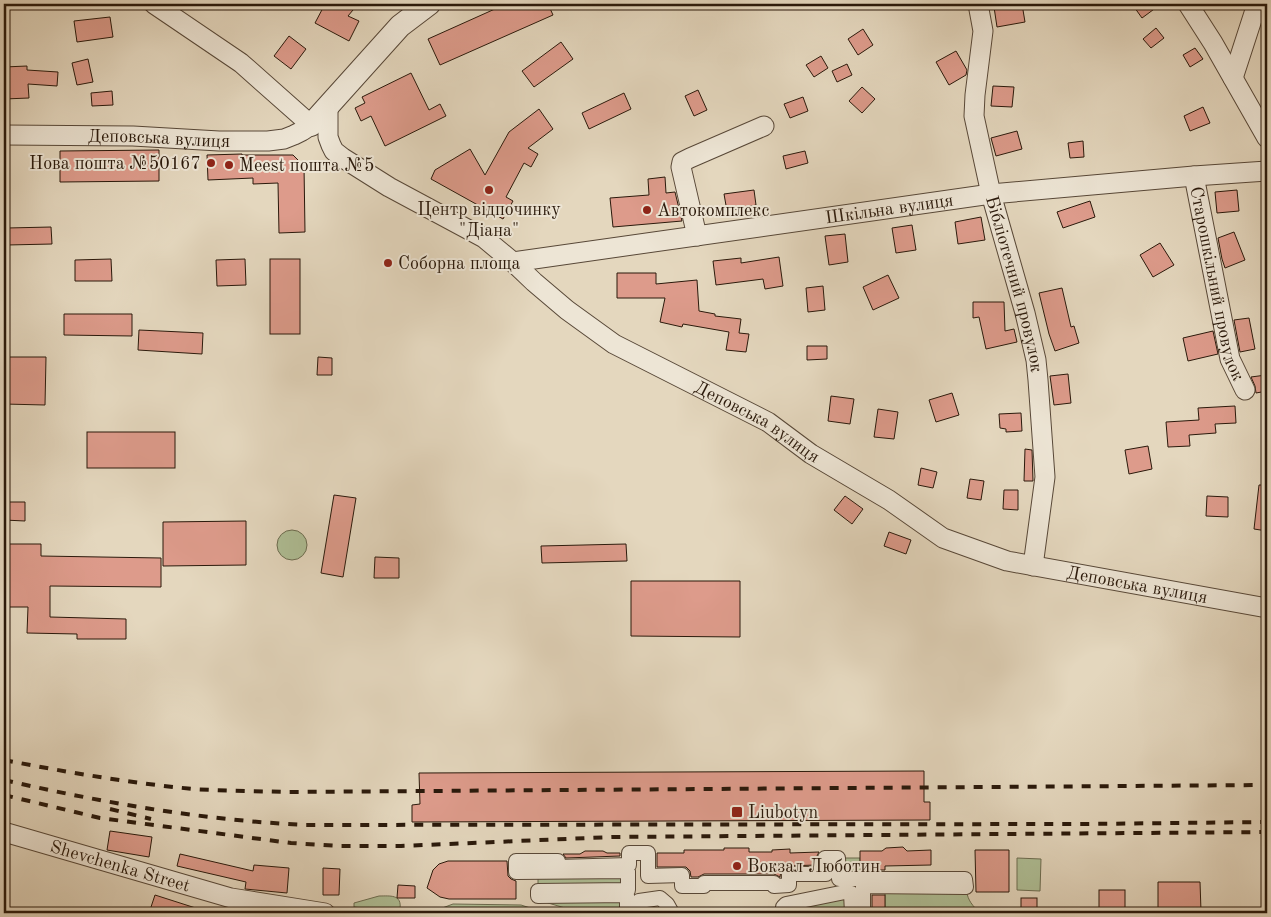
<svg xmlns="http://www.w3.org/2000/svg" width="1271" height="917" viewBox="0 0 1271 917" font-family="'Old Standard TT',serif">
<rect width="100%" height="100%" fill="#e4d7be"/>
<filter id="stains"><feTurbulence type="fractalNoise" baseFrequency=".004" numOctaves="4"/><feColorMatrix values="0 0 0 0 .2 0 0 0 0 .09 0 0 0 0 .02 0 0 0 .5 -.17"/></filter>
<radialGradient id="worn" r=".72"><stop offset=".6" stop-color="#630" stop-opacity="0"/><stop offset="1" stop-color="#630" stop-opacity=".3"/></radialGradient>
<!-- green -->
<g fill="#afbf96" stroke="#6c6c50">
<circle cx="292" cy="545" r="15"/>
<path d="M838,858H860L861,879H839Z"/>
<path d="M1017,858L1041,859L1040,891L1017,890Z"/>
<path d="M538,871H628V890L538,891Z"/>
<path d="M885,887H966C967,898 970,903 978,911L1004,909L1015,913H885Z"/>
<path d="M845,892L852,913H783V907Z"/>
<path d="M627,895V913H582L538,900Z"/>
<path d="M379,896C390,896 402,894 400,909L396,912L354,907V903Z"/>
<path d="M453,904L521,905L546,913H437V910Z"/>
</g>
<!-- building -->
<g fill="#dd9b8b" stroke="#2a190b">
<path d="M325,4H358L348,16L359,21L349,41L315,23Z"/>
<path d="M506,4H548L553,15L440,65L428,39Z"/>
<path d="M1013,4H1022L1025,22L997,27L994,7Z"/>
<path d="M1132,4H1161L1142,18Z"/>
<path d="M110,17L113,37L77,42L74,21Z"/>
<path d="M1156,28L1164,38L1151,48L1143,39Z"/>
<path d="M863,29L873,45L858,55L848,39Z"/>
<path d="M289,36L306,49L291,69L274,56Z"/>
<path d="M561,42L573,59L534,87L522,71Z"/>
<path d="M1195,48L1203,59L1190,67L1183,55Z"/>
<path d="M956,51L967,70L966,75L949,85L936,62Z"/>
<path d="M821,56L828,68L814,77L806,65Z"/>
<path d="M88,59L93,82L77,85L72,63Z"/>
<path d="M847,64L852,75L837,82L832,71Z"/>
<path d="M27,66V70L58,72L57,86L28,84L29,98L4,99V67Z"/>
<path d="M411,73L429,110L440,104L446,116L385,146L371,116L361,121L355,108L365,103L362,97Z"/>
<path d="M993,86L1014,87L1012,107L991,106Z"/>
<path d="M862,87L875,99L862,113L849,101Z"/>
<path d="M698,90L707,110L694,116L685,96Z"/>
<path d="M112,91L113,105L92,106L91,93Z"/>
<path d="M624,93L631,109L589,129L582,113Z"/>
<path d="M803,97L808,111L790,118L784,104Z"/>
<path d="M1203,107L1210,123L1190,131L1184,116Z"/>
<path d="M539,109L553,129L528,148L538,154L531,167L524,163L506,197L513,201L503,219L431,179L435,170L470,149L485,175L509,132Z"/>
<path d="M1017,131L1022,149L996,156L991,138Z"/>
<path d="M1083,141L1084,157L1070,158L1068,143Z"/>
<path d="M159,150V181L60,182V151Z"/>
<path d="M805,151L808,163L786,169L783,156Z"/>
<path d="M242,154V155H293L304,166L305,232L279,233L278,183L253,184V178L208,180L207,155Z"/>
<path d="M665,177L666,193L675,192L682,221L613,227L610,198L649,195L648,179Z"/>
<path d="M754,190L756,205L727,211L724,194Z"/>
<path d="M1237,190L1239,211L1217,213L1215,192Z"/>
<path d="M1090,201L1095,217L1063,228L1057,212Z"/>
<path d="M981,217L985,240L958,244L955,222Z"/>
<path d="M912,225L916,250L896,253L892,228Z"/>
<path d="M51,227L52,244L7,245V228Z"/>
<path d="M1234,232L1245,260L1225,268L1222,259L1218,238Z"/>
<path d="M845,234L848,262L829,265L825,236Z"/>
<path d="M1160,243L1174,265L1153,277L1140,255Z"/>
<path d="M779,257L783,286L765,289L763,279L716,285L713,261L741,258V263Z"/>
<path d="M111,259L112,281H75V260Z"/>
<path d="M245,259L246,285L217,286L216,260Z"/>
<rect x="270" y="259" width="30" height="75"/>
<path d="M617,273H656V284L697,280L699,311L715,314V316L741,319L739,333L749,334L746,352L726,350L729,332L683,324L682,327L660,322L665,298H617Z"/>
<path d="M888,275L899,298L873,310L863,287Z"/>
<path d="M823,286L825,310L808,312L806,288Z"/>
<path d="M1062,288L1071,327L1074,326L1079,343L1055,351L1049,334L1039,293Z"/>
<path d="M973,302H1004L1005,331L1014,329L1017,342L986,349L979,317L973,318Z"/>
<path d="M64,314H132V336L64,335Z"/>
<path d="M1249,318L1255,349L1240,352L1234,320Z"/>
<path d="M139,330L203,333L202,354L138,350Z"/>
<path d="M1213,331L1218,354L1188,361L1183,338Z"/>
<path d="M807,346H827V359L807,360Z"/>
<path d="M4,357H46L45,405L4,404Z"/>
<path d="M318,357L332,358V375H317Z"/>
<path d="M1068,374L1071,403L1054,405L1050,376Z"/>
<path d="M1266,375L1267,391L1256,393L1255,386L1251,377Z"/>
<path d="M952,393L959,415L936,422L929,400Z"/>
<path d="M831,396L854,399L850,424L828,421Z"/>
<path d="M1235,406L1236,423L1215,424L1216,433L1189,435L1190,446L1168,447L1166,422L1199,420L1198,408Z"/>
<path d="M878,409L898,412L894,439L874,437Z"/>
<path d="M1021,413L1022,431L1006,432V429L1000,428L999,414Z"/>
<rect x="87" y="432" width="88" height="36"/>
<path d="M1148,446L1152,469L1129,474L1125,450Z"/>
<path d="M1025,449L1032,450L1033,481H1024Z"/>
<path d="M921,468L937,472L933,488L918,485Z"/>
<path d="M970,479L984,481L981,500L967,498Z"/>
<path d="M1259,485H1267V531L1254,529Z"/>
<path d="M1004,490H1018V510L1003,509Z"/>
<path d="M334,495L356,498L343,577L321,573Z"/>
<path d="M845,496L863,509L852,524L834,510Z"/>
<path d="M1207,496L1228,497V517L1206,516Z"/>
<path d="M4,502H25V521L4,520Z"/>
<path d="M246,521V565L163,566V522Z"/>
<path d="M889,532L911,540L906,554L884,546Z"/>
<path d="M4,544H41V556L161,558V587L50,586V617L126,619V639H77V634L27,633L28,607H4Z"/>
<path d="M626,544L627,561L542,563L541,546Z"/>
<path d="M375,557L399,558V578H374Z"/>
<path d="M631,581H740V637L631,636Z"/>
<path d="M924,771V802H930V820L412,822V805L420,804L419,773Z"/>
<path d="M110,831L152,837L149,857L107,850Z"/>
<path d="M903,847L907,851L931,850V865L885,866V870H863L864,866H860V851H882L886,848Z"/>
<path d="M724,848H749V852H772V850L790,849V853L819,852L816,858L817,865L785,866L781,870L780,877L774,874H704L698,877H691L690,871L686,867H657V853H684V850H724Z"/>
<path d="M975,850H1009V892H976Z"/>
<path d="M585,851H603L607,853H620V856L566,858L563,854H580Z"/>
<path d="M180,854L253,871L254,865L289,868L287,893L245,889L246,882L177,866Z"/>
<path d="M448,861H507L508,876L511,879L516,881V899H449L440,897L427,888L433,870L439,864Z"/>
<path d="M323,868L340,869L339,895H323Z"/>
<path d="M1158,882H1200L1201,911H1158Z"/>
<path d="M398,885L415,886V898H397Z"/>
<rect x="1099" y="890" width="26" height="23"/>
<path d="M155,895L205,911L204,913H149Z"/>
<rect x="872" y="895" width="13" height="18"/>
<rect x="1021" y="898" width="16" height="15"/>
</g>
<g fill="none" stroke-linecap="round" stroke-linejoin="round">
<defs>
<g id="pedestrian">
<path d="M627,913V895L538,896V891L628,890V871L516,872V861H558V867L629,865V853H648V876L682,875V886H704V883H774V886L789,885V874H826L825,858H838L839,879H965L966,887L863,886V913"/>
<path d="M638,913V905L639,901L660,898L667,904L672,913"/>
<path d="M783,913V907L786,904L845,892L851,893L852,913"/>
</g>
<g id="minor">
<path id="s1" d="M978,4L983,31L975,95L974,116L991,194L1025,313L1036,360L1038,380L1045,477L1033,566"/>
<path d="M1188,4L1213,43L1267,138"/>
<path d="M1233,78L1257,4"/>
<path id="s2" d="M328,105V137L331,145L334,151L343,158L389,187L484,238L513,262L534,282L567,310L614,344L768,422L811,454L889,500L943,538L1007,561L1267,608"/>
<path id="s3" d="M4,135L133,136L219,141H268L284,139L294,135L302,131L311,125L241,63L154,4"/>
<path id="s4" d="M1194,176L1230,359L1245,390"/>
<path d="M697,236L681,167L682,162L690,158L764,126"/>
<path id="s5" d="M513,262L991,194L1194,176L1267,171"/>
<path id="s6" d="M4,832L231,898L325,913"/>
</g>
<path id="tertiary" d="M311,125L400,26L429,4"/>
</defs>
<!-- pedestrian casing -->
<use href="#pedestrian" stroke="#584838" stroke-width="16"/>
<!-- minor casing -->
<use href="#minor" stroke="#584838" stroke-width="21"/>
<!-- tertiary casing -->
<use href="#tertiary" stroke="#584838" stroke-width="24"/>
<!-- pedestrian -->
<use href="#pedestrian" stroke="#ede5d5" stroke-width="14"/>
<!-- minor -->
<use href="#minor" stroke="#ede5d5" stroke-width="19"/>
<!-- tertiary -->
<use href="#tertiary" stroke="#ede5d5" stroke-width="22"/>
<!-- rail -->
<g stroke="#2a190b" stroke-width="4" stroke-dasharray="9 9" stroke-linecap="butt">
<path d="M4,760C66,772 130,783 193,789C224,791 255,791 285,792L1267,785"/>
<path d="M4,780C104,803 202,820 305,825L1083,824L1267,822"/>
<path d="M4,795L100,818L291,843L340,846H401L612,837L1267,832"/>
<path d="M110,809L151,819"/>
</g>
</g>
<!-- markers -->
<g fill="#8f2418" stroke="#ede5d5" stroke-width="2">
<circle cx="211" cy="163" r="5"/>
<circle cx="229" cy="165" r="5"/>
<circle cx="489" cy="190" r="5"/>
<circle cx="647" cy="210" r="5"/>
<circle cx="388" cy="263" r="5"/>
<rect x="731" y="806" width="12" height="12" rx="2.5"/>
<circle cx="737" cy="866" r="5"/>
</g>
<g text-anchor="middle" stroke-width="4" stroke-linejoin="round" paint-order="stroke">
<!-- street labels -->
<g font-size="18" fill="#2a190b" stroke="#ede5d5">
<text dy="6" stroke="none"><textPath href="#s3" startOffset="155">Деповська вулиця</textPath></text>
<text dy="6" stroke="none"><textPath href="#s5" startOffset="380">Шкільна вулиця</textPath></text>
<text dy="6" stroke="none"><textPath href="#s4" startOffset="110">Старошкільний провулок</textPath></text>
<text dy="6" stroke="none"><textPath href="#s1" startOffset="286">Бібліотечний провулок</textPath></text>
<text dy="6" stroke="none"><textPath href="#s2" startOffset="552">Деповська вулиця</textPath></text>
<text dy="6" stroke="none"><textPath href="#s2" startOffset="972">Деповська вулиця</textPath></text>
<text dy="6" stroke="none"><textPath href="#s6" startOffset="121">Shevchenka Street</textPath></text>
</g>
<!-- poi labels -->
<g font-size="18" fill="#2a190b" stroke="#ede5d5" text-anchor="start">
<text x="201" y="169" text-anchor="end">Нова пошта №50167</text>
<text x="239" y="171">Meest пошта №5</text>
<text x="489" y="215" text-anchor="middle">Центр відпочинку<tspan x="489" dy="21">"Діана"</tspan></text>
<text x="657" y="216">Автокомплекс</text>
<text x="398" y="269">Соборна площа</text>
<text x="748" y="818">Liubotyn</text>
<text x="747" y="872">Вокзал Люботин</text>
</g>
</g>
<!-- margin -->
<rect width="1271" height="917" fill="none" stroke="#e4d7be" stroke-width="20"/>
<rect x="5" y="5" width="1261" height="907" fill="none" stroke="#2a190b" stroke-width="2.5"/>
<rect x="10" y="10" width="1251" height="897" fill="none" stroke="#2a190b"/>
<rect width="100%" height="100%" filter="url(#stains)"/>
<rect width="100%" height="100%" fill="url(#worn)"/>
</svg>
